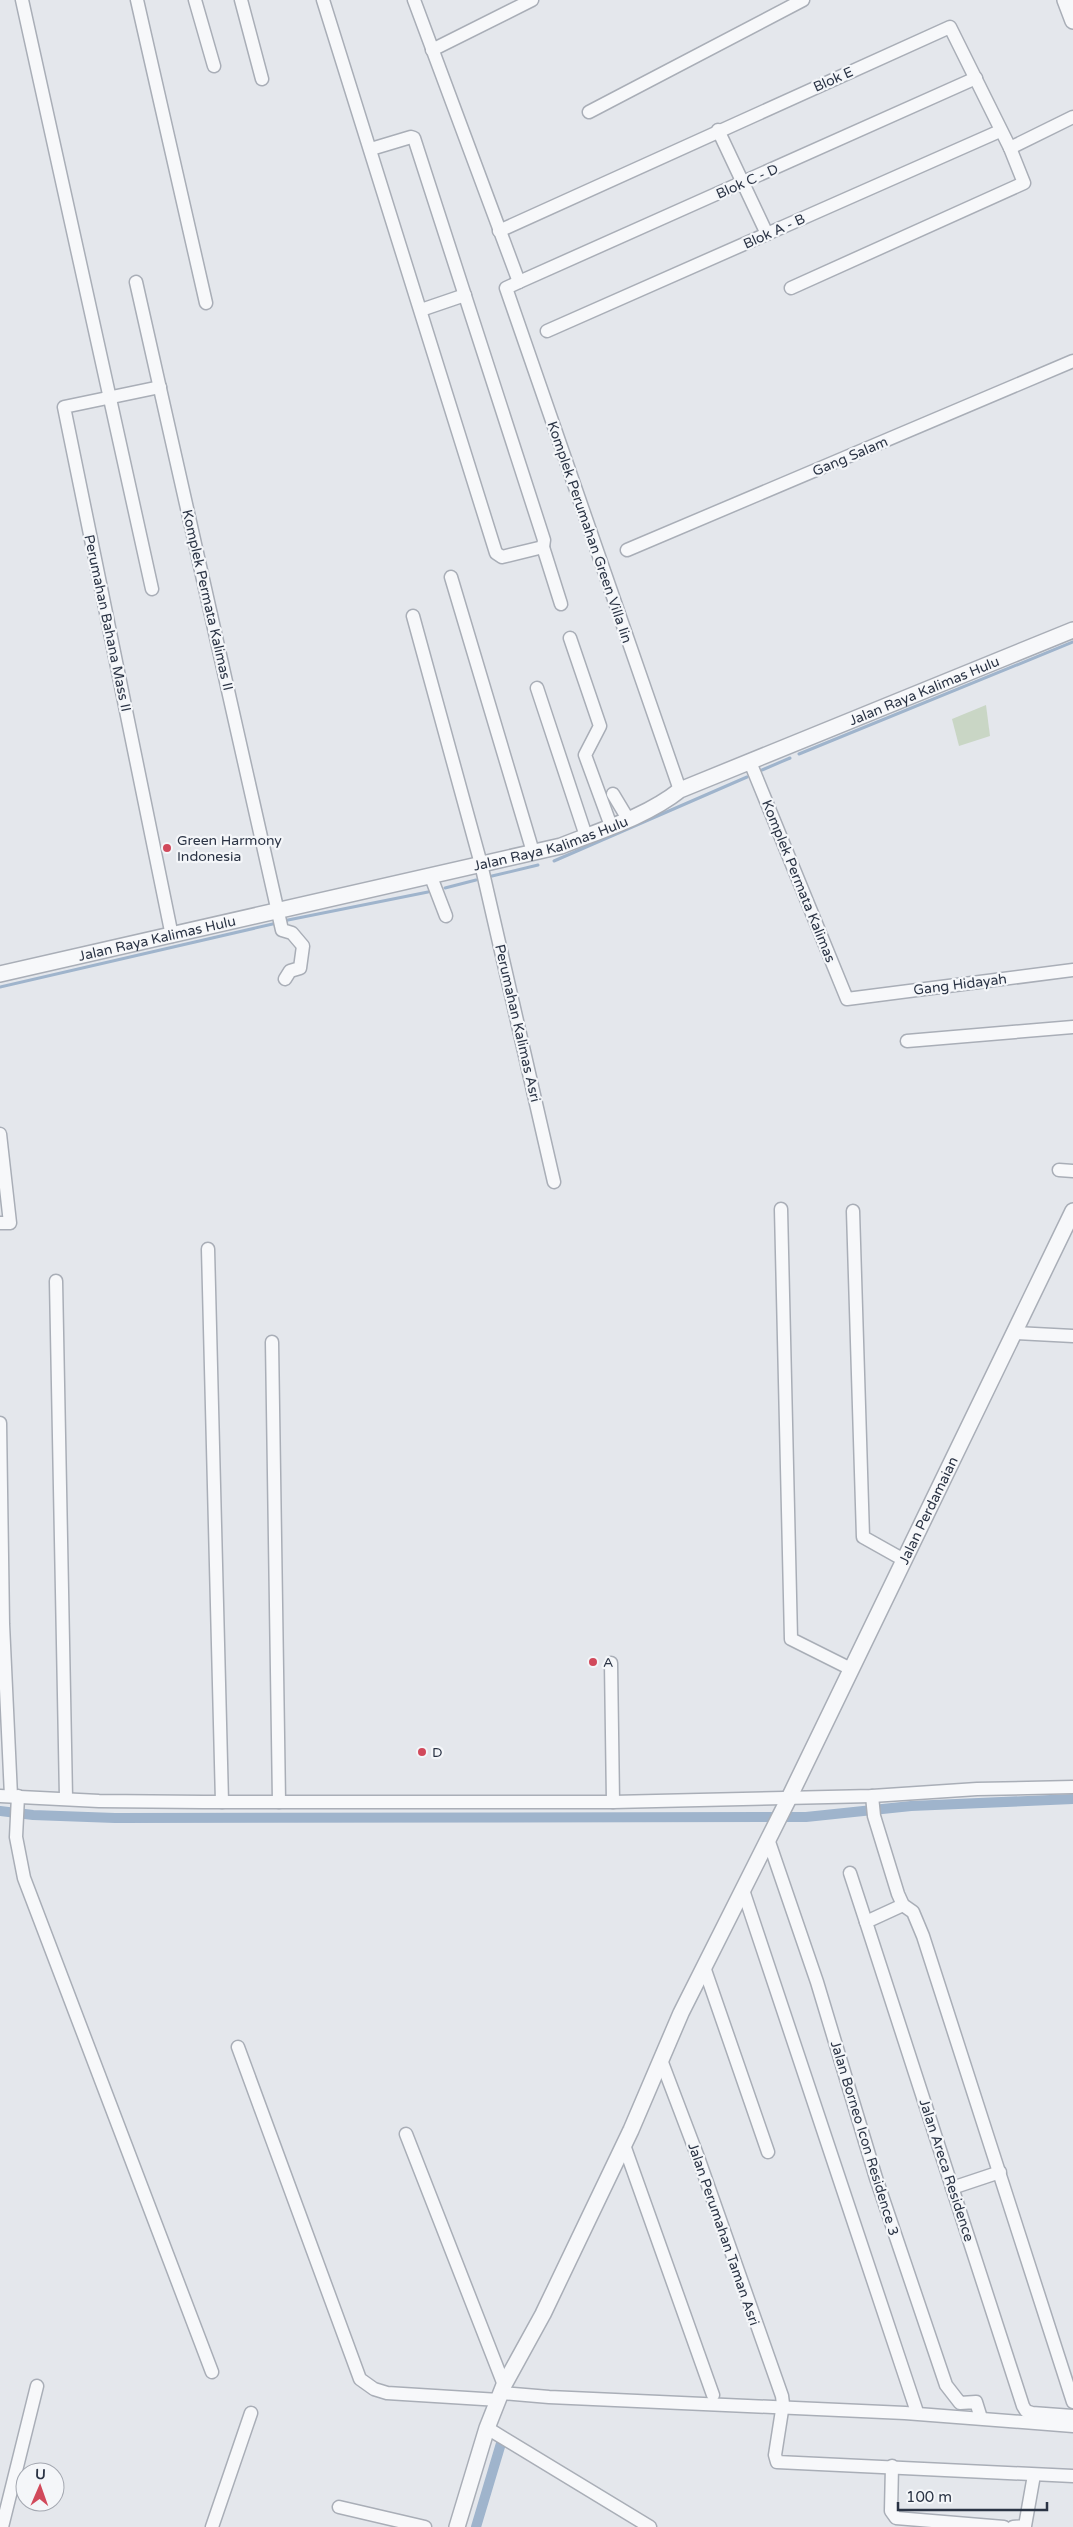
<svg xmlns="http://www.w3.org/2000/svg" width="1073" height="2527" viewBox="0 0 1073 2527" font-family="'Varela Round',sans-serif">
<rect width="100%" height="100%" fill="#e4e7ec"/>
<!-- green -->
<path fill="#c9d6c5" d="M986,705L990,736L959,746L952,719Z"/>
<g fill="none" stroke-linecap="round" stroke-linejoin="round">
<!-- stream -->
<g stroke="#9fb4cc" stroke-width="3">
<path d="M799,754L1073,642"/>
<path d="M762,770L790,758"/>
<path d="M554,861L747,777"/>
<path d="M492,876L538,865"/>
<path d="M445,888L476,880"/>
<path d="M283,921L428,892"/>
<path d="M0,987L277,923"/>
</g>
<!-- canal -->
<g stroke="#9fb4cc" stroke-width="10">
<path d="M0,1811L33,1815L115,1818L806,1817L911,1806L1073,1799"/>
<path d="M476,2527L502,2440"/>
</g>
<defs>
<g id="minor">
<path d="M22,0L152,589"/>
<path d="M137,0L206,303"/>
<path d="M195,0L214,66"/>
<path d="M241,0L262,79"/>
<path d="M323,0L496,553L502,557L543,547L544,540L414,138L411,137L371,149"/>
<path d="M414,0L519,282L976,78"/>
<path d="M432,50L532,0"/>
<path d="M589,112L803,0"/>
<path d="M718,130L767,234"/>
<path d="M499,231L950,27L1010,148L1073,117"/>
<path d="M136,282L282,930L292,933L303,946L300,968L290,971L285,979"/>
<path d="M519,282L506,288L680,790"/>
<path d="M791,288L1024,183L1010,148"/>
<path d="M421,310L465,295"/>
<path d="M547,331L1000,131"/>
<path d="M160,387L64,407L172,936"/>
<path d="M543,547L561,604"/>
<path d="M627,550L1073,361"/>
<path d="M451,577L533,852"/>
<path d="M413,616L481,864L554,1182"/>
<path d="M570,638L600,726L585,755L611,826"/>
<path d="M537,688L586,836"/>
<path d="M750,762L847,999L1073,970"/>
<path d="M613,794L628,819"/>
<path d="M431,877L446,916"/>
<path d="M907,1041L1073,1027"/>
<path d="M0,1134L10,1223H0"/>
<path d="M1059,1170L1073,1171"/>
<path d="M781,1209L791,1639L851,1669"/>
<path d="M853,1211L863,1537L904,1560"/>
<path d="M208,1249L222,1802"/>
<path d="M56,1281L66,1798"/>
<path d="M1015,1333L1073,1336"/>
<path d="M272,1342L279,1802"/>
<path d="M0,1423L3,1624L11,1796"/>
<path d="M611,1663L613,1802"/>
<path d="M0,1796L99,1801L203,1802H613L872,1796L977,1789L1073,1787"/>
<path d="M18,1796L16,1837L24,1878L212,2372"/>
<path d="M872,1796L874,1816L898,1894L903,1905L913,1912L923,1936L1073,2402"/>
<path d="M768,1839L817,1982L876,2178L946,2385L960,2403L976,2402L981,2418"/>
<path d="M850,1873L866,1922"/>
<path d="M743,1890L916,2409"/>
<path d="M903,1905L866,1922L1023,2406L1026,2411L1032,2413L1073,2416"/>
<path d="M704,1967L768,2152"/>
<path d="M238,2047L360,2379L374,2389L387,2393L499,2400"/>
<path d="M661,2060L699,2160L782,2396L783,2404L775,2455L777,2462L1073,2476"/>
<path d="M406,2134L504,2385"/>
<path d="M624,2145L713,2395"/>
<path d="M952,2188L1000,2172"/>
<path d="M501,2393L549,2397L905,2413L1073,2426"/>
<path d="M487,2428L650,2527"/>
<path d="M892,2466L891,2511L896,2518L1004,2527"/>
<path d="M339,2507L425,2527"/>
<path d="M2,2527L37,2386"/>
<path d="M212,2527L251,2413"/>
<path d="M1013,2527L1025,2526L1034,2475"/>
</g>
<g id="tertiary">
<path d="M1065,0L1073,21"/>
<path id="s1" d="M0,974L561,846C601,830 646,817 680,790L1073,630"/>
<path id="s2" d="M457,2527L487,2428L504,2385L543,2314L631,2130L681,2013L789,1798L1073,1211"/>
</g>
</defs>
<!-- minor casing -->
<use href="#minor" stroke="#a9aeb7" stroke-width="15"/>
<!-- tertiary casing -->
<use href="#tertiary" stroke="#a9aeb7" stroke-width="18"/>
<!-- minor -->
<use href="#minor" stroke="#f7f8fa" stroke-width="12"/>
<!-- tertiary -->
<use href="#tertiary" stroke="#f7f8fa" stroke-width="15"/>
</g>
<!-- markers -->
<g fill="#d1495b" stroke="#f4f6f9" stroke-width="2">
<circle cx="167" cy="848" r="5"/>
<circle cx="593" cy="1662" r="5"/>
<circle cx="422" cy="1752" r="5"/>
</g>
<g text-anchor="middle" stroke-width="4.5" stroke-linejoin="round" paint-order="stroke">
<!-- street labels -->
<g font-size="14" fill="#2b3445" stroke="#f4f6f9">
<text transform="translate(833 79) rotate(-24)" y="5">Blok E</text>
<text transform="translate(747 181) rotate(-24)" y="5">Blok C - D</text>
<text transform="translate(774 231) rotate(-24)" y="5">Blok A - B</text>
<text transform="translate(850 456) rotate(-23)" y="5">Gang Salam</text>
<text transform="translate(590 532) rotate(71)" y="5">Komplek Perumahan Green Villa Iin</text>
<text transform="translate(208 600) rotate(77)" y="5">Komplek Permata Kalimas II</text>
<text transform="translate(108 623) rotate(78)" y="5">Perumahan Bahana Mass II</text>
<text dy="5" stroke="none"><textPath href="#s1" startOffset="971">Jalan Raya Kalimas Hulu</textPath></text>
<text dy="5" stroke="none"><textPath href="#s1" startOffset="566">Jalan Raya Kalimas Hulu</textPath></text>
<text transform="translate(799 881) rotate(68)" y="5">Komplek Permata Kalimas</text>
<text dy="5" stroke="none"><textPath href="#s1" startOffset="161">Jalan Raya Kalimas Hulu</textPath></text>
<text transform="translate(960 984) rotate(-7)" y="5">Gang Hidayah</text>
<text transform="translate(518 1023) rotate(77)" y="5">Perumahan Kalimas Asri</text>
<text dy="5" stroke="none"><textPath href="#s2" startOffset="1122">Jalan Perdamaian</textPath></text>
<text transform="translate(865 2138) rotate(73)" y="5">Jalan Borneo Icon Residence 3</text>
<text transform="translate(947 2170) rotate(72)" y="5">Jalan Areca Residence</text>
<text transform="translate(724 2234) rotate(71)" y="5">Jalan Perumahan Taman Asri</text>
</g>
<!-- poi labels -->
<g font-size="14" fill="#2b3445" stroke="#f4f6f9" text-anchor="start">
<text x="177" y="845">Green Harmony<tspan x="177" dy="16">Indonesia</tspan></text>
<text x="603" y="1667">A</text>
<text x="432" y="1757">D</text>
</g>
</g>
<!-- north arrow -->
<g transform="translate(40 2487) rotate(2)"><circle r="24" fill="#f4f6f9" stroke="#a4a8b1"/>
<path d="M0-4L9 19L0 12L-9 19Z" fill="#d1495b"/>
<text y="-8" font-size="14" font-weight="bold" text-anchor="middle" fill="#2b3445">U</text>
</g>
<!-- scale -->
<path d="M898 2502v8h149v-8" fill="none" stroke="#2b3445" stroke-width="2.5"/>
<text x="906" y="2502" font-size="15" fill="#2b3445" stroke="#f4f6f9" stroke-width="4" paint-order="stroke">100 m</text>
</svg>
